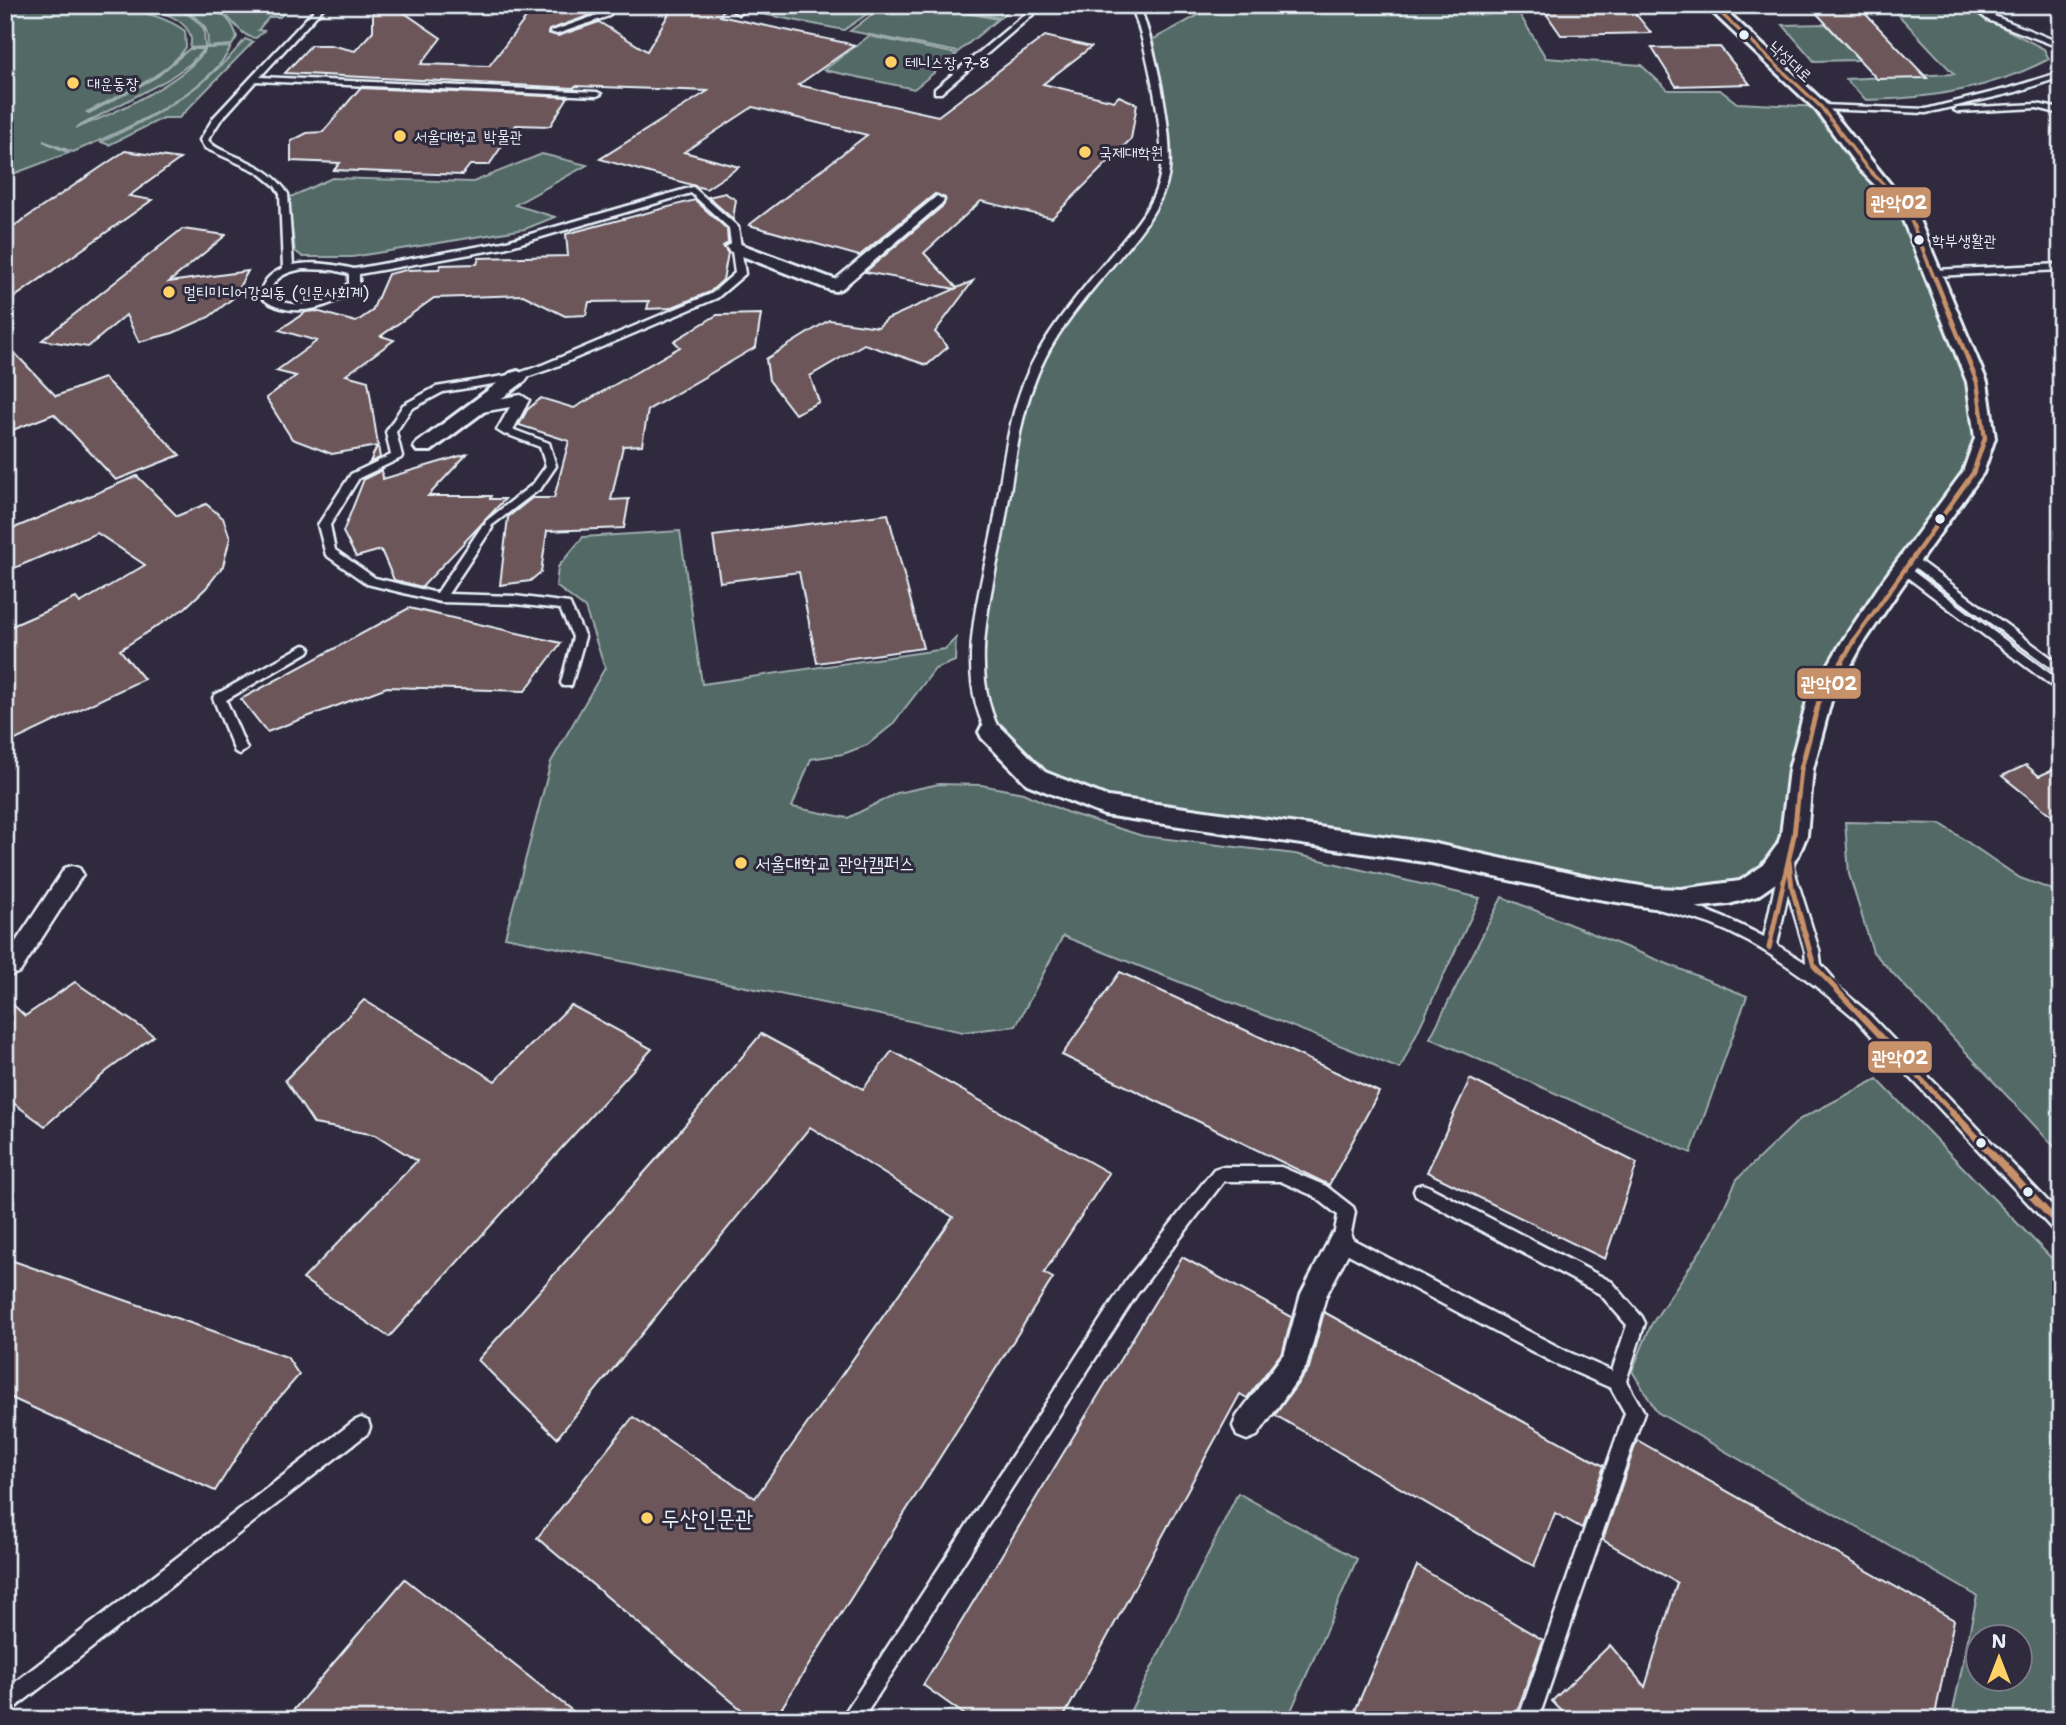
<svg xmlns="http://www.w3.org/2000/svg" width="2066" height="1725" viewBox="0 0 2066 1725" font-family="'Shantell Sans','Poor Story',sans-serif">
<rect width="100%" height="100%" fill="#2f2a3d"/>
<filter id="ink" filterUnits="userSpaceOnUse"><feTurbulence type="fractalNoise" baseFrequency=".0143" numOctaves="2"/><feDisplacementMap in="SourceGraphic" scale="14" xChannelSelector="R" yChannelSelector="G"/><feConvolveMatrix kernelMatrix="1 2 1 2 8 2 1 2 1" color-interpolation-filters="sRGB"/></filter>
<g filter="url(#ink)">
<!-- green -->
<g fill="#536965" stroke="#9eadae" stroke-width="2" fill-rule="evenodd">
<path d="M10,5C62,5 145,0 185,31L186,47C168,76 117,96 87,112L89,113L158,76L189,49H204L190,64L167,80L76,128C111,115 188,80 206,48L231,47C210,93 118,133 73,152L43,141L69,153L5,177V156L15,152L5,155V7Z"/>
<path d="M138,5C163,5 188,7 204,29L205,47L190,48C198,21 158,10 138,5Z"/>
<path d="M170,5C198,5 228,4 237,37L232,45L207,47C212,22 191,13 170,5Z"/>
<path d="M214,5H291L280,17H269L258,30L264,31L256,38C239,37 230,14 214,5Z"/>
<path d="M756,5H880L844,30L747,11Z"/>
<path d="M885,5H924L998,19L958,52L850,31Z"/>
<path d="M932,5H1015L1000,18Z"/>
<path d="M1217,5H1514L1546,58L1641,65L1668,90H1720L1737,103L1821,107L1891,192L1982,403L1973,473L1819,701L1771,873L1705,898L1186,819L1036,778L991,732L979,682L980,622L1026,392L1062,322L1145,219L1158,195L1165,148L1148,42Z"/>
<path d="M1889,5H1959L2044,49L2049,59C1994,88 1928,99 1866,100L1845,79L1954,74Z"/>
<path d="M1826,24L1859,60L1814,61L1783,25Z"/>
<path d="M869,36L957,54L914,89L824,70Z"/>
<path d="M245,39L253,42L179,118H163L109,145L101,142C157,116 207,87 245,39Z"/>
<path d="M542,154L587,165L515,205L555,217L525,229L352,257H303L295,251L288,198L332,178L473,182Z"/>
<path d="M680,531L702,684L945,649L956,638L955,661L935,669L892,725L867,745L843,754L811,759L792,807L848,818L897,793L939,784L981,785L1023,793L1066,812L1143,836L1295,854L1480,898L1400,1069L1063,936L1016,1026L963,1032L505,937L551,762L605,668L585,608L556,586L558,567L583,537Z"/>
<path d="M1845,822L1941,824L2020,878L2061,893V1154L1873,952L1849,874Z"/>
<path d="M1502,897L1747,996L1691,1153L1430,1038Z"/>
<path d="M1877,1079L2061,1268V1720H1951L1977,1596L1657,1412L1632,1371L1651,1325L1711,1235L1737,1179L1800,1119ZM1979,1638H2021V1680H1979Z"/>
<path d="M1238,1493L1357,1559L1287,1720H1126Z"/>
</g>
<!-- building -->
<g fill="#6c565a" stroke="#e8f1f8" stroke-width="2">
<path d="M373,5H393L441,38L421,64L489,66L536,5H600L599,12L549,30L548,33L558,36L599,22L647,51L674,5H726L720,16L855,45L798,85L938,116L1045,36L1091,47L1043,84L1114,101L1119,96L1137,104L1131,139L1052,218L981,201L924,253L957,288L973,281L935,332L948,347L927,365L864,344L810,376L819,402L795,414L769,380L766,359L829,320L878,327L887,319L955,289L865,272L944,205L945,198L935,194L859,256L749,225L867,135L753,107L684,152L739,167L706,189L600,159L708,91L575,86L574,88L285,73L311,45H330L355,51L373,31Z"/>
<path d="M1809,5H1857L1927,78L1877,79Z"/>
<path d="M1631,8L1651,33L1561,35L1543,9Z"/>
<path d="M1720,47L1750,84L1676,86L1652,48Z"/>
<path d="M360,88L568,97L550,126L516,125L489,165H470L462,175L334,170L340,163L291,161V141L307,133L323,132Z"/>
<path d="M125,151L180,159L129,196L152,200L5,304V232Z"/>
<path d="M725,193L736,200L733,219L708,197Z"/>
<path d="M695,200L727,229L728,243L723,246L728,253L723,280L710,292L670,308L647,309L649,301L589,302L586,315L565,316L523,295L434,298L381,336L394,340L346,375L368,381L380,458L370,462L377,446L332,454L292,439L266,398L296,376L276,371L317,341L279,330L306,312L316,311L356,322L372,311L388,274L406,270L439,269L441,265L477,264L479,258L568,256L566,234Z"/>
<path d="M182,229L226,235L169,282L248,271L233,298L209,317L173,333L139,342L126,315L88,347L42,340Z"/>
<path d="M761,314L756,347L648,410L642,445L623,446L611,500L629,499L624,528L547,531L541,572L530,581L500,585L508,517L532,498H554L569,441L519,425L527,410L541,398L574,408L680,347L674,341L717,315Z"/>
<path d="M5,343L56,396L104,378L180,455L116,480L54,414L5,433Z"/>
<path d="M467,454L428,496H491L490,499H505L422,587L394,580L381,550L356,557L343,532L364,479L382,470L383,479Z"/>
<path d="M137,476L177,516L206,504L223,518L230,538L223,566L206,588L185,608L120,650L144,679L5,745V629L76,598L80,603L145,565L97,533L5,572V532Z"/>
<path d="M888,514L923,648L817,663L799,572L720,582L713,536Z"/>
<path d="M409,608L561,643L525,691L387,687L267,732L241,699Z"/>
<path d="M2026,765L2039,776L2061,766V823L2002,776Z"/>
<path d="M1120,972L1379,1092L1329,1185L1062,1055Z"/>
<path d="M75,982L154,1036L107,1071L45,1126L5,1097V997L25,1016Z"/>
<path d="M364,1000L495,1081L571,1005L652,1049L389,1337L303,1279L417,1161L376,1135L314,1124L285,1080Z"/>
<path d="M761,1034L863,1089L892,1051L1109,1173L1044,1273L1053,1278L774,1720H754L537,1538L633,1417L755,1498L953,1217L810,1127L557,1438L478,1360L660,1155Z"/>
<path d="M1470,1079L1637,1163L1605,1259L1427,1172Z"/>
<path d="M1182,1257L1292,1317L1283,1351L1247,1398L1240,1394L1062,1720H972L923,1685Z"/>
<path d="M5,1258L287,1357L299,1375L260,1420L215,1491L5,1395Z"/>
<path d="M1324,1312L1604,1466L1582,1528L1555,1513L1534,1566L1275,1415L1309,1368Z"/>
<path d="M1637,1440L1954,1620L1934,1720H1570L1552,1701L1610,1645L1645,1687L1677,1583L1603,1540Z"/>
<path d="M1417,1566L1543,1640L1514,1720H1351Z"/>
<path d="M405,1579L584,1720H285Z"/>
</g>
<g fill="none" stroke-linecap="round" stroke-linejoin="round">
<defs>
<g id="service">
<path d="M319,5H326L260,77L597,92L601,94L597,96L256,81L220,121L208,140C214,148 224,151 233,155C255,164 275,173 288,194L293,265C313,261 334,264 354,269L503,242L693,187L738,227L745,274L717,298L550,369L518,380L443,392L411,409L396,432L402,456L401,458L359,478L330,525L335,550L375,578L437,593L482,526L485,525L486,521L533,484L546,466L540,447L501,432V428H509L549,443L556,466L541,488L491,526L492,528L448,594L515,596L569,603L585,637L571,686H563L561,683L573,637L560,609L515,604L440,602L367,584L326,555L318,525L351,474L391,455L386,432L403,405L436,387L516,374L542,365L711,294L735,273L729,228L691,193L504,248L359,274V284C337,309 286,322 260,296C262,281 270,274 283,268L280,194L275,186L258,172L205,148L200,140L214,117ZM303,269L333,270L349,274V283C330,303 293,313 270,295C272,277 287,272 303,269Z"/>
<path d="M607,5H615L609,16L557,34L550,32L603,13Z"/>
<path d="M1036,5H1044L941,93H935V89Z"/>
<path d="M1131,5H1139C1154,42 1176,139 1168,177C1165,193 1156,208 1147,222C1115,267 1071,307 1045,358C1019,409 1015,466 1005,522C993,592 964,675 1005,740L998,745L993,743C950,678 981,592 994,522C1004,465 1008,405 1037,354C1056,320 1082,290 1106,261C1127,235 1153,210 1160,176C1167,138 1146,42 1131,5Z"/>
<path d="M1969,5H1977L1994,16L2061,43V48L1988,20Z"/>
<path d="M2061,72V77L2016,92L1926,113L1821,109L1817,107L1821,105L1926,109L2010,88Z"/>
<path d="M2037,104L2061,109V114L2037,108L1958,112L1954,110L1958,108Z"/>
<path d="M2061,264V270L1934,276L1929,273L1934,270Z"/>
<path d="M1910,554L2061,665V675L1906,561V555Z"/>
<path d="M1903,564L2061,682V693L1899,571L1897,568Z"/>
<path d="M304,645L308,646L310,649L308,652L226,700L247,749L240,754L235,752L213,698L215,695Z"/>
<path d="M1788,852L1795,857L1793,867L1819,950L1821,964L1833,978L1834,984L1865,1010L2061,1215V1235L2055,1232L1855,1018C1811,981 1764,945 1710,924C1693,918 1675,914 1658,909L1656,905L1658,901C1679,895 1744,926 1764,937L1781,857ZM1788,893L1805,950L1806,963L1777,945Z"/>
<path d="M1220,1167H1281L1326,1186L1353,1207L1355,1212L1350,1238L1566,1351L1612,1371L1627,1325L1600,1294L1416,1196L1414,1191L1416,1186L1422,1184L1428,1186L1612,1282L1642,1317L1645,1323L1626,1381L1644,1412L1538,1720H1518L1625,1413L1611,1388L1554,1363L1335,1247L1333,1242L1338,1215L1314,1196L1280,1181H1224L1137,1294L862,1720H840L1125,1282L1214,1169Z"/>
<path d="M361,1418L368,1421L370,1427L368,1433L12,1710L5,1713V1690L354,1421Z"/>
</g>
<g id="pedestrian">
<path d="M739,5H751L739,14L733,11Z"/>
<path d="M937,196L944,200L942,203L841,289H831V283Z"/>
<path d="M521,395L529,400L513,430L505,435L497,430L510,407L476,413L468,408L476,403Z"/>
<path d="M72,866L79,868L83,874L79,880L20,972L12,975L5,973V958L65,868Z"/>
<path d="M1341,1230L1350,1234L1354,1242L1326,1296L1306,1367L1257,1436L1247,1440L1237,1436L1233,1426L1237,1416L1285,1352L1301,1294L1332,1234Z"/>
</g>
<g id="minor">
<path d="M1705,5H1720L1826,104L1919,220L1987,382L1995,438L1983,473L1900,589L1861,647L1831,701L1813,769L1807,835L1799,854L1780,880L1757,896L1729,904L1681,909L1653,908L1587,897L1431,863L1104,815L1027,784L982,738L979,732L982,726L991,723L1000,726L1045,772L1108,797L1431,843L1587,877L1653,888L1681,889L1740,881L1762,866L1778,844L1781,835L1789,769L1807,701L1843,640L1884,579L1963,472L1975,438L1967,382L1903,220L1885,195L1860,170L1816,110Z"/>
<path d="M735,242L842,282L845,286L836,291L830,290L729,251L726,247Z"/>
<path d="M518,371L528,377L525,381L431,451H417L414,447L417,443L511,373Z"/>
</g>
</defs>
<!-- service casing -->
<use href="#service" stroke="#e8f1f8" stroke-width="5"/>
<!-- pedestrian casing -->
<use href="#pedestrian" stroke="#e8f1f8" stroke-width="5"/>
<!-- minor casing -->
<use href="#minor" stroke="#e8f1f8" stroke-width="6"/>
<!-- service -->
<use href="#service" fill="#2f2a3d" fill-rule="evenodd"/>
<!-- pedestrian -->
<use href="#pedestrian" fill="#2f2a3d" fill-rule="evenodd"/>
<!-- minor -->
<use href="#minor" fill="#2f2a3d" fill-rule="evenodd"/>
<defs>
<path id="bus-1-far3" d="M1712,5L1821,107L1866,167L1891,192L1911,220L1935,280"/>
<path id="bus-1-far2" d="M1853,642L1973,473L1985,438L1977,382L1935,278"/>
<g id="bus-1-far1">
<path d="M1789,861L1792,888L1814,966L1954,1114"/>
<path d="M1769,948L1794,835L1801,769L1819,701L1854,641"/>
</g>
<path id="bus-1" d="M1952,1112L2061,1227"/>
</defs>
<!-- bus-1-far3 casing -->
<use href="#bus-1-far3" stroke="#2f2a3d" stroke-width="7"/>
<!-- bus-1-far2 casing -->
<use href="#bus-1-far2" stroke="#2f2a3d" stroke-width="9"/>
<!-- bus-1-far1 casing -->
<use href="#bus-1-far1" stroke="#2f2a3d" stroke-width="10"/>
<!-- bus-1 casing -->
<use href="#bus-1" stroke="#2f2a3d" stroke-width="12"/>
<!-- bus-1-far3 -->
<use href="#bus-1-far3" stroke="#c7916a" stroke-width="3.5"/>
<!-- bus-1-far2 -->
<use href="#bus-1-far2" stroke="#c7916a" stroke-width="4.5"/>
<!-- bus-1-far1 -->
<use href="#bus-1-far1" stroke="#c7916a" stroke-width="5"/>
<!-- bus-1 -->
<use href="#bus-1" stroke="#c7916a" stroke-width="7"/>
</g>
</g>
<!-- markers -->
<g fill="#e8f1f8" stroke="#2f2a3d" stroke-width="2.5">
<circle cx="1744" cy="35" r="6"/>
<circle cx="1919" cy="240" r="6"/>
<circle cx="1940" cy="519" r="6"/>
<circle cx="1981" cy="1143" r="6"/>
<circle cx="2028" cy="1192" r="6"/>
</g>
<g fill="#ffd166" stroke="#2f2a3d" stroke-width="2.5">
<circle cx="891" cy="62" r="7"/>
<circle cx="73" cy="83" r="7"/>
<circle cx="400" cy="136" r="7"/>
<circle cx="1085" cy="152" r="7"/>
<circle cx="169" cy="292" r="7"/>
<circle cx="741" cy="863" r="7"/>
<circle cx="647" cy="1518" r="7"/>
</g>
<g text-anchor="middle" stroke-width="6" stroke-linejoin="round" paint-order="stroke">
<!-- far-street labels -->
<g font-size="16" fill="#e8f1f8" stroke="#2f2a3d">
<text transform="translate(1791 61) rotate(43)" y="6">낙성대로</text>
</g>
<!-- far-poi labels -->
<g font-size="16" fill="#e8f1f8" stroke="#2f2a3d" text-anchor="start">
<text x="905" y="68">테니스장 7-8</text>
<text x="87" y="89">대운동장</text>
<text x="414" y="142">서울대학교 박물관</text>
<text x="1099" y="158">국제대학원</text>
<text x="183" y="298">멀티미디어강의동 (인문사회계)</text>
</g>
<!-- far-bus labels -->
<g font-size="16" fill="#e8f1f8" stroke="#2f2a3d" text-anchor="start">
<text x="1932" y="246">학부생활관</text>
</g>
<!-- poi labels -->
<g font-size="19" fill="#e8f1f8" stroke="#2f2a3d" text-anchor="start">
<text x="755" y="870">서울대학교 관악캠퍼스</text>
</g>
<!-- near-poi labels -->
<g font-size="23" fill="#e8f1f8" stroke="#2f2a3d" text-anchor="start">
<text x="661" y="1526">두산인문관</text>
</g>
</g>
<g stroke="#2f2a3d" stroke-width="2.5">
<rect x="1865" y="186" width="67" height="33" rx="7" fill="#c7916a"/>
<rect x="1796" y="667" width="66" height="33" rx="7" fill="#c7916a"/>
<rect x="1867" y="1040" width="66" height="34" rx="7" fill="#c7916a"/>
</g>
<g font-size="19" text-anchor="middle" font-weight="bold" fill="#fff">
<text x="1899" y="209">관악02</text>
<text x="1829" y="690">관악02</text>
<text x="1900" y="1064">관악02</text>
</g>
<!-- margin -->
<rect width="2066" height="1725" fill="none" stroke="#2f2a3d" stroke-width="28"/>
<rect x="14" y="14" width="2038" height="1697" fill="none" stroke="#e8f1f8" stroke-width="2.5" filter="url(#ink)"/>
<!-- north arrow -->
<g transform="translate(1999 1658)"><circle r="33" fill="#2f2a3d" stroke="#797a88" stroke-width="2"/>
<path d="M0-5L12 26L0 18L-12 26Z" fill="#ffd166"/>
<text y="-10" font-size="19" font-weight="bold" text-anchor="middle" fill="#e8f1f8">N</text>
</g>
</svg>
